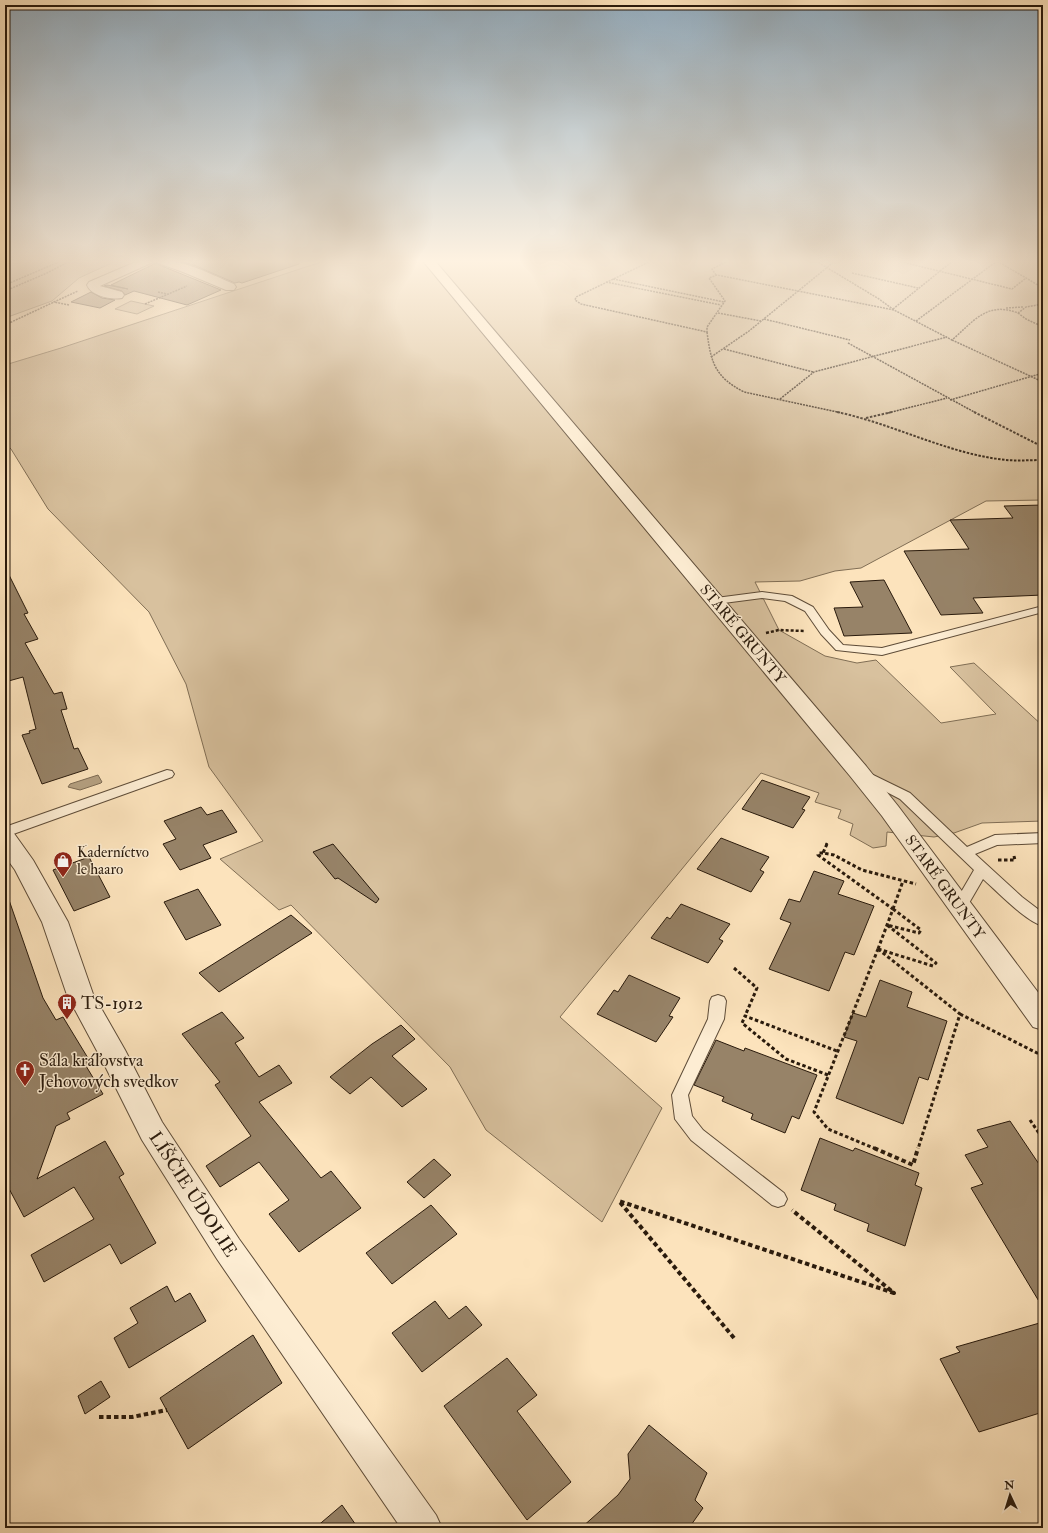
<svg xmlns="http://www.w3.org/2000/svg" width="1048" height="1533" viewBox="0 0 1048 1533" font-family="'IM FELL Double Pica',serif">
<rect width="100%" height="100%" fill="#fce3bc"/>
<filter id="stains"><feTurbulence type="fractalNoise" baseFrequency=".005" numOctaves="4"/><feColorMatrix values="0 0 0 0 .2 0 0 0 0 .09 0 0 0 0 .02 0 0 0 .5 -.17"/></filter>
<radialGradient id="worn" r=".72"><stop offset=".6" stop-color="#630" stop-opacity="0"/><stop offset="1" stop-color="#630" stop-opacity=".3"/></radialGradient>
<!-- green -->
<g fill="#d8c19e" stroke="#806e55">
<path d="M5,261H116L79,278L52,301L5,318Z"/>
<path d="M324,261H1043V500L986,501L861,568L835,571L800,581L755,582L779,630L825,656L857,663L876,660L941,723L996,714L950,667L974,663L1043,726V821L982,823L954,833L934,837L887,832L886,846L873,848L850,835L853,824L838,818L841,810L815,802L819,793L761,773L560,1017L662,1108L602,1222L486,1130L450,1067L291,905L279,910L220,859L263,841L209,767L186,684L149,612L48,509L11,449L5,443V365L61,348Z"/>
<path d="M131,301L154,306L137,314L115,309Z"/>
</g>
<!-- water -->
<path fill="#b49f80" stroke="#7c6a52" d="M98,775L102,782L101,783L80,790L68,787L70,784Z"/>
<!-- building -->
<g fill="#978368" stroke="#291a0c">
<path d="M177,261H299V264L242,283L239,282L235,283L196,266Z"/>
<path d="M156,263L157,264L221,290L187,305L134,291L125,295L122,291L104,286L107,285L128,289L111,285Z"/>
<path d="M91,292L102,298L115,300L100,308L71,302Z"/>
<path d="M1043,505V595L973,598L983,613L941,615L904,551L969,549L950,520L1013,518L1004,506Z"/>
<path d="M5,567L28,613L24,614L38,639L25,643L54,694L62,692L67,709L61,710L74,749L78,748L88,769L42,784L22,735L30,733L29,731L36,729L23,677L5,682Z"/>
<path d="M884,580L912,633L844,636L834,608L863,607L850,582Z"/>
<path d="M762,780L810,797L802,809L805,810L793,828L742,809Z"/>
<path d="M201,807L207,815L222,810L237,832L203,845L211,858L180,870L163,844L176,839L164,821Z"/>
<path d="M721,838L769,857L760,870L764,872L751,892L697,869Z"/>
<path d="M333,844L379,899L376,903L338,878L335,879L313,852Z"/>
<path d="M89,857L110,897L74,911L53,870Z"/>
<path d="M814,871L844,881L838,894L874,906L854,955L845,952L829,991L769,969L791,923L780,919L789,899L800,902Z"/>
<path d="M198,889L221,925L186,940L164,902Z"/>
<path d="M9,900L43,998L56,1020L63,1017L80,1045L91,1063L86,1066L103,1094L67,1113L70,1119L56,1126L37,1179L105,1141L124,1174L119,1177L156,1243L121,1264L110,1244L44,1282L31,1255L94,1219L74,1187L24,1217L5,1181V901Z"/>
<path d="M681,904L730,924L719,939L723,941L708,963L651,938L667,917L670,919Z"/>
<path d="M291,915L312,933L219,992L199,973Z"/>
<path d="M629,975L680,998L669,1016L673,1017L656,1042L597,1014L614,990L618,992Z"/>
<path d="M880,980L912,992L907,1007L947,1021L928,1080L919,1077L903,1124L836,1098L857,1041L844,1037L853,1013L866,1017Z"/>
<path d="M222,1012L244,1038L235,1043L259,1077L279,1065L292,1083L259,1102L321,1178L331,1171L361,1208L299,1252L269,1214L289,1200L259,1162L220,1187L206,1166L251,1136L215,1085L220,1082L182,1034Z"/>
<path d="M401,1025L415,1039L392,1056L427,1089L402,1107L371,1077L350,1094L330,1077L372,1044Z"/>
<path d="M716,1040L744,1051L745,1048L817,1075L799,1119L792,1116L785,1133L751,1119L753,1114L722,1101L724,1097L694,1085Z"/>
<path d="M1010,1121L1043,1170V1308L971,1188L983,1184L965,1155L988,1147L977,1130Z"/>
<path d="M820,1138L853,1151L855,1148L919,1173L915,1185L922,1188L905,1246L867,1231L869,1224L834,1210L836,1204L801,1190Z"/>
<path d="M434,1159L451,1175L424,1198L407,1182Z"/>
<path d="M431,1205L457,1234L392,1284L366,1253Z"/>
<path d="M167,1286L175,1302L190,1293L206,1321L129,1368L114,1338L138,1323L130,1308Z"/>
<path d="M435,1301L449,1319L466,1306L482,1325L422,1372L392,1333Z"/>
<path d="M1043,1322V1412L979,1432L940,1359L960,1352L956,1347Z"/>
<path d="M253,1335L282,1383L188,1449L160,1398Z"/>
<path d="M507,1358L537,1395L517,1411L571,1482L527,1520L444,1406Z"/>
<path d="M101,1381L110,1397L85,1414L78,1396Z"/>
<path d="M649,1425L707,1473L695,1500L703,1508L689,1528H581L618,1495L630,1479L628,1454Z"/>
<path d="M342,1505L358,1528H315Z"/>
</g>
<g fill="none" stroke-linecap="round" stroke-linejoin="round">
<defs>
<g id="service">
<path d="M762,592L792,596L813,607L829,630L843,645L882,648L1043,606V612L882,655L836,650L821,634L805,611L785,601L762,598L716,604L710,601L716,598Z"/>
<path d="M167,770L172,771L174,774L172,777L5,837V827Z"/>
<path d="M865,771L910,793L967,847L995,835L1043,833V843L997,845L975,854L1022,897L1043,913V926C1025,921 998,892 983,879L965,910L960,911L955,910L953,906L974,870L900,799L860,778L858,775L860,772Z"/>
<path d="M718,995L724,997L726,1001L724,1019L688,1095L692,1116L703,1130L784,1193L787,1199L784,1205L778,1207L772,1205L691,1140L675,1119L672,1095L708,1019L710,1001L712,997Z"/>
</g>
<g id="minor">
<path d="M138,261H153L151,263L100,286L122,292L124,295L122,298C112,300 91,296 87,285L89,282Z"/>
<path d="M156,261C182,258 210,274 234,284L236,287L234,290H226L183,272L158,263Z"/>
<path d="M423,261H435L866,766L898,806L1043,999V1030L1033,1027L882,816L850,776Z"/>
<path d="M5,830L13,832L33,860L68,922L93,994L125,1050L162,1122L239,1239L436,1515L442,1528H401L217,1259L142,1140L104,1064L67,995L42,922L15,870L5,856Z"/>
</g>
</defs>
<!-- service casing -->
<use href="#service" stroke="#5e4c38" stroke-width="2"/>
<!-- minor casing -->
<use href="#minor" stroke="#5e4c38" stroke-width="2"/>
<!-- path-far4 -->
<g stroke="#291a0c" stroke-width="1.5" stroke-dasharray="2 1" stroke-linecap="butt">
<path d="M651,261L576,297L575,300L581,304L707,332V327L725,301L709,278L717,275L894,310"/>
<path d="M715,261L723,263"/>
<path d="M816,261L879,299L894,310L952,340C974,321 987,301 1018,313L1026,307L1043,304"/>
<path d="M898,261L1012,289L1026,278"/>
<path d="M997,261L1043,288"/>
<path d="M1039,261L1043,262"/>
<path d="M940,271L953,261"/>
<path d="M852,273L918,288"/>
<path d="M716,275L712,269L728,261"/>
<path d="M613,279L724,302"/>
<path d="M606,282L721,305"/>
<path d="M5,285L61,261"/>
<path d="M5,291L47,273L70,261"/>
<path d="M158,292L167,294"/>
<path d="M145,304L187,286"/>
<path d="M69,305L54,302L78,291"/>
<path d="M1006,308L1023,307"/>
<path d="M893,309L939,272"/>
<path d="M718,313L761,321"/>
<path d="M1018,313L1026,319L1043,327"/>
<path d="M764,319L850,340"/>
<path d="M916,321L997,261"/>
<path d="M5,325L54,302"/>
<path d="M707,332C711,363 715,377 744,392L842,413"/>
<path d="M952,340L1043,382"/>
<path d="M848,343L976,413"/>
<path d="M724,349L813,372"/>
<path d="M711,357L749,331L835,261"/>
<path d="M780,399L814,372L947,337"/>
<path d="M950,400L1043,373"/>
<path d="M888,413L947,398"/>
</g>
<!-- path-far3 -->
<g stroke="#291a0c" stroke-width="2" stroke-dasharray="2.5 1.5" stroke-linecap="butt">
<path d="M837,412C894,424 948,454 1006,460C1018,461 1031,460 1043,460"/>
<path d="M974,412L1043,447"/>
<path d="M866,418L892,412"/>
</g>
<!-- path-far2 -->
<g stroke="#291a0c" stroke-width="2.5" stroke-dasharray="3 2" stroke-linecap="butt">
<path d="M766,633L779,630L804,631"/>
<path d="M826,845L827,843"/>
</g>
<!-- path-far1 -->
<g stroke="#291a0c" stroke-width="3" stroke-dasharray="3.5 2.5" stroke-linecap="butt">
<path d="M827,844L823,853L834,855L862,870L916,884"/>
<path d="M823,853H819L818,855L893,909"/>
<path d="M998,860H1015L1014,856"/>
<path d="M893,909L903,881"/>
<path d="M878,949L960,1014L918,1149"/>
<path d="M878,949L933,966L936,963L887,925L919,933L921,930L893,909"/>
<path d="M878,949L893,909"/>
<path d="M734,968L757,988L745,1016"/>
<path d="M960,1014L1043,1056"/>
<path d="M828,1075L786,1059L742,1023L745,1016L837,1051"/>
<path d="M1030,1120L1043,1139"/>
<path d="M876,1149L828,1129L814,1112L878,949"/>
</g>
<!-- path -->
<g stroke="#291a0c" stroke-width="4" stroke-dasharray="4.5 3" stroke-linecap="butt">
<path d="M874,1148L913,1165L918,1148"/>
<path d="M734,1338L619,1201L894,1293L792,1210"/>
<path d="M99,1417H132L167,1410"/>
</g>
<!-- service -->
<use href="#service" fill="#fdedd3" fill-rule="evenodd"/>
<!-- minor -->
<use href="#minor" fill="#fdedd3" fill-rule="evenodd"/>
</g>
<!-- sky -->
<linearGradient id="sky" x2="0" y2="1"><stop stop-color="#93acbe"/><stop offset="0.55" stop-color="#fef2e1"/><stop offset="1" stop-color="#fef2e1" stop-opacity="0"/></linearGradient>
<rect width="1048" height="475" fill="url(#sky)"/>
<!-- icons -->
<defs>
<symbol id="shop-pin" viewBox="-11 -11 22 30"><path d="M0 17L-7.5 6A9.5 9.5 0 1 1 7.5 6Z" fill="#8f2418" stroke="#fdedd3"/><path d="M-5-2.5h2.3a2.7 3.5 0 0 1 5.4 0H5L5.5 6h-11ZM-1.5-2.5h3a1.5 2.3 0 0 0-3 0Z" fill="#fff"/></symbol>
<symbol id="building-pin" viewBox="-11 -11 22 30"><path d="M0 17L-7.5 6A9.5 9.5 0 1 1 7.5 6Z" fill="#8f2418" stroke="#fdedd3"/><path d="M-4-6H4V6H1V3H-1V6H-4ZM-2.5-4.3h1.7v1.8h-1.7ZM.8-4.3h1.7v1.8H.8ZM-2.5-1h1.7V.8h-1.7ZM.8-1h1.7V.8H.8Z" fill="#fff"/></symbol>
<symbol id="church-pin" viewBox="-11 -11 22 30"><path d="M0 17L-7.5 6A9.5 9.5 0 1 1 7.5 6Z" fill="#8f2418" stroke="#fdedd3"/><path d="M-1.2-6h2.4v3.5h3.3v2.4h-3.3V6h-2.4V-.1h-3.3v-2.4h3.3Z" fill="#fff"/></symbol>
</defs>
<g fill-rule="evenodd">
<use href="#shop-pin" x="52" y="850" width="22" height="30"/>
<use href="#building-pin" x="56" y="992" width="22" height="30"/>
<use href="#church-pin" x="14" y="1059" width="22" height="30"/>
</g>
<g text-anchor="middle" stroke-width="3" stroke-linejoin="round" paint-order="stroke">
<!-- street labels -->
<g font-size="15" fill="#291a0c" stroke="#fdedd3">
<text transform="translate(743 634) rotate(50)" y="5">STARÉ GRUNTY</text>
<text transform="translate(945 887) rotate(54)" y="5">STARÉ GRUNTY</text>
</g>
<!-- poi labels -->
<g font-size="15" fill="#291a0c" stroke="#fdedd3" text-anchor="start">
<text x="77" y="857">Kaderníctvo<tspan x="77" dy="17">le haaro</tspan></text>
</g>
<!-- near-poi labels -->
<g font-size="18" fill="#291a0c" stroke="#fdedd3" text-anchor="start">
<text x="81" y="1009">TS-1912</text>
<text x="39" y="1066">Sála kráľovstva<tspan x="39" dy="21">Jehovových svedkov</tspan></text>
</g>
<!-- near-street labels -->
<g font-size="18" fill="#291a0c" stroke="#fdedd3">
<text transform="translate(193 1194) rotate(57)" y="6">LÍŠČIE ÚDOLIE</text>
</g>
</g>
<!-- margin -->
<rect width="1048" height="1533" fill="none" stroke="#fce3bc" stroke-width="20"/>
<rect x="6" y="6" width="1036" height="1521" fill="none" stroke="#291a0c" stroke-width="2"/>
<rect x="10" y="10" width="1028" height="1513" fill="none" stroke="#291a0c"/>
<!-- north arrow -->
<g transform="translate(1010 1495) rotate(356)" stroke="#fdedd3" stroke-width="3" paint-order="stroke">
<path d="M0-3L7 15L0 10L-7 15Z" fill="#291a0c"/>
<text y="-6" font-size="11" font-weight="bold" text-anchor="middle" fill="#291a0c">N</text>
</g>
<rect width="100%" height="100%" filter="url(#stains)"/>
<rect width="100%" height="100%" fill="url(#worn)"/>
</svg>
